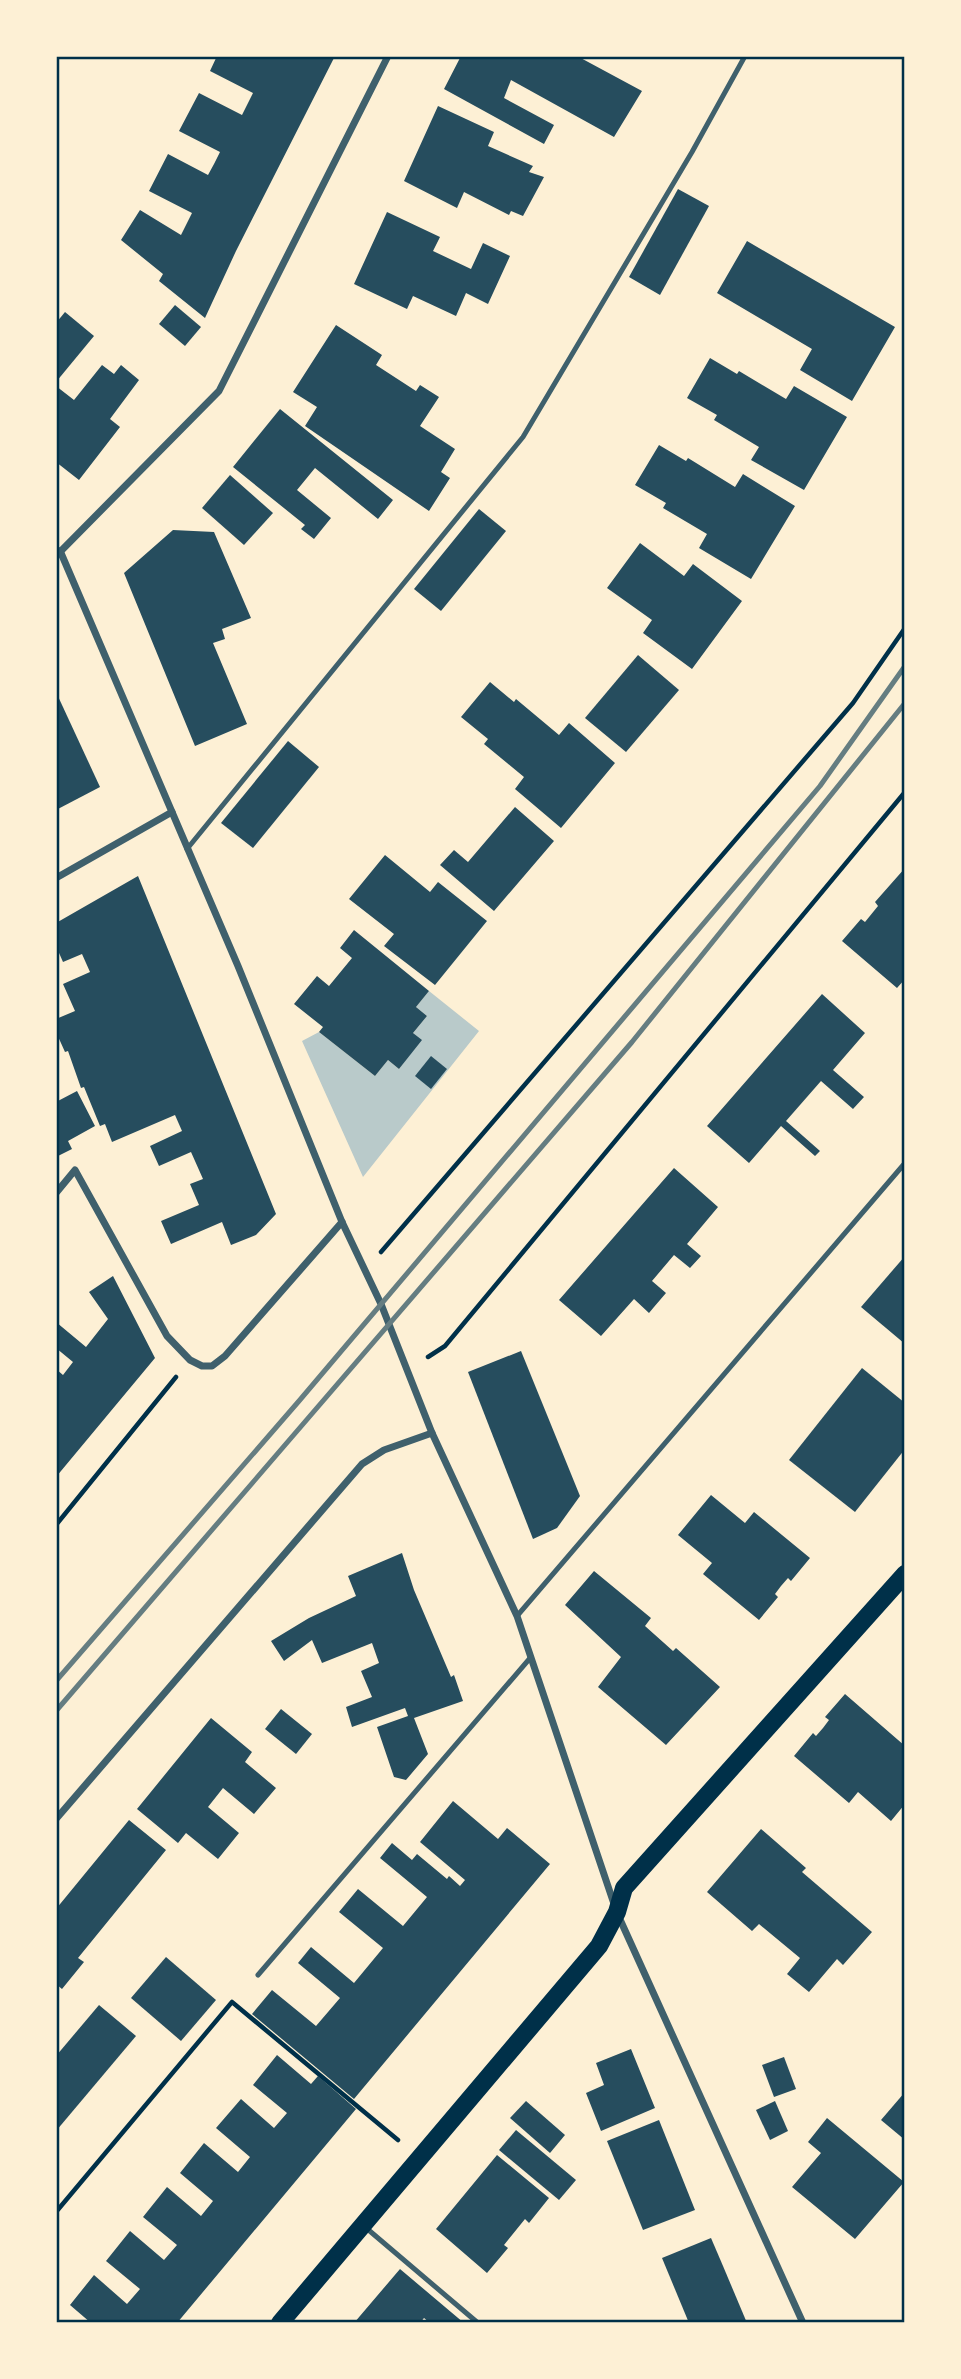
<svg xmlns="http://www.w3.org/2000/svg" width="961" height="2379" viewBox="0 0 961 2379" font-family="Overpass,sans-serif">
<rect width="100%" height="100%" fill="#fdf0d5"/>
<!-- green -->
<path fill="#b9caca" d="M429,991L479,1031L363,1177L302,1041L319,1032L375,1076L388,1060L399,1069L421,1040L413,1033L427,1016L416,1007Z"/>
<!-- building -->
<g fill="#264d5e">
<path d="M217,56H335L236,251L205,318L159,281L163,274L121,240L140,210L181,235L192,213L149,191L168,154L208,175L214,164L220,152L179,131L199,93L242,115L253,93L210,71Z"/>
<path d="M461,56H577L642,91L614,137L511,80L504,98L554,125L544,144L444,89Z"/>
<path d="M438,106L494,132L488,146L533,166L529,172L544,177L523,216L511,211L509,215L464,192L457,208L404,181Z"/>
<path d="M678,189L709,206L660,295L629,277Z"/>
<path d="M387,212L440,237L433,251L471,269L483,243L510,256L488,304L466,293L456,316L413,296L407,309L354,284Z"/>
<path d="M747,241L895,327L852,401L800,370L812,349L717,293Z"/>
<path d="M175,305L201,327L185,346L159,324Z"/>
<path d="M65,312L94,336L56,382V323Z"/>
<path d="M336,325L382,355L376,365L416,391L420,385L439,397L420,426L455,449L441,472L450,478L429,511L305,426L317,407L293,392Z"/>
<path d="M710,358L737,374L739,371L786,399L794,386L847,417L804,490L751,460L759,447L714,420L717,415L687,398Z"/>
<path d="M102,365L114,374L121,365L139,380L110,419L120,427L79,480L56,462V386L74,400Z"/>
<path d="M280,409L393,500L378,519L315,468L297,490L331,518L314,539L301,529L305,525L233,467Z"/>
<path d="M659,445L686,461L688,458L735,487L743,474L795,506L751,579L699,548L707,534L663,508L666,503L635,485Z"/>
<path d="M230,475L273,513L244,545L202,508Z"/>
<path d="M479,509L506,531L441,611L414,589Z"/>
<path d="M173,530L214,532L251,618L222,629L225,639L213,643L247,724L195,746L124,573Z"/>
<path d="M640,543L684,576L693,564L742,601L692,669L643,633L652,620L607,588Z"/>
<path d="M638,655L679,690L626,752L585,718Z"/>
<path d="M490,682L514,702L516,699L559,735L569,723L615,763L561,828L515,789L524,777L484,744L488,739L461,717Z"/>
<path d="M56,692L100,787L56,810Z"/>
<path d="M288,741L319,767L253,848L221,823Z"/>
<path d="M515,807L554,841L494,911L440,865L454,850L468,862Z"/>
<path d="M385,855L430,892L438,882L487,921L435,985L384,946L394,934L349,899Z"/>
<path d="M905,868V979L897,988L842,941L861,919L865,922L878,906L875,902Z"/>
<path d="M138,876L276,1214L256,1235L231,1245L222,1222L171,1244L161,1221L199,1205L190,1184L203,1179L191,1152L159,1166L150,1146L182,1131L175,1115L112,1142L105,1124L100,1126L84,1087L81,1088L68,1051L65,1052L56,1032V1019L75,1011L63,984L90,972L82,954L63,962L56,946V923Z"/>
<path d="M354,930L429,991L416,1007L427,1016L413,1033L422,1040L399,1069L388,1060L375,1076L319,1032L323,1027L294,1004L317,976L329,986L352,958L340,948Z"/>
<path d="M822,994L865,1033L833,1070L864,1097L853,1109L821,1081L786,1121L820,1151L815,1156L781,1126L749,1163L707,1126Z"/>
<path d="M431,1056L447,1069L431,1089L415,1076Z"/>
<path d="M77,1091L95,1126L68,1141L72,1149L56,1157V1102Z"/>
<path d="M674,1168L718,1207L687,1244L701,1256L690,1268L674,1255L652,1281L666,1293L654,1307L649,1313L634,1299L601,1336L559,1300Z"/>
<path d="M905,1256V1344L861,1307Z"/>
<path d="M113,1276L155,1358L56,1477V1369L63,1375L73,1362L56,1348V1322L86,1347L108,1319L89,1292Z"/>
<path d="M521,1351L580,1496L557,1528L533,1539L468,1372Z"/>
<path d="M862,1368L905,1403V1449L855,1512L789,1460Z"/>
<path d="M711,1495L745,1523L754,1512L810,1558L791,1581L788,1578L781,1586L775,1594L778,1597L759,1620L703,1574L712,1563L678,1535Z"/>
<path d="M402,1553L414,1590L451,1677L454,1675L463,1701L414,1718L428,1754L406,1780L394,1777L377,1727L408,1716L405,1708L352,1727L346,1707L372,1697L361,1671L379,1663L372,1643L322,1663L312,1640L284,1661L271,1641L309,1618L356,1596L348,1576Z"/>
<path d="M594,1571L651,1618L645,1626L673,1651L676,1648L720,1687L666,1745L598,1687L621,1657L565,1605Z"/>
<path d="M845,1694L905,1746V1804L891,1821L858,1792L849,1803L794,1756L813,1733L816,1736L823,1728L829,1720L825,1717Z"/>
<path d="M281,1709L312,1734L296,1754L265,1729Z"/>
<path d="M211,1718L252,1752L245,1762L276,1788L254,1814L223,1788L208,1807L239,1833L218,1859L186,1833L178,1843L137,1809Z"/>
<path d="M453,1801L498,1839L507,1828L550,1864L354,2099L252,2014L272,1990L316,2026L340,1998L298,1963L311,1947L354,1983L383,1948L339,1912L358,1889L403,1926L427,1897L380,1858L392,1843L412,1860L417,1854L447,1879L449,1876L460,1886L465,1880L420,1842Z"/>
<path d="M129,1820L166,1850L78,1958L84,1962L62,1989L56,1984V1909Z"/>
<path d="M761,1829L806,1868L802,1872L872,1932L843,1965L837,1959L809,1992L787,1974L800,1958L759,1924L752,1931L707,1892Z"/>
<path d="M166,1957L216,2000L181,2041L131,1998Z"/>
<path d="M99,2005L136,2036L56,2131V2056Z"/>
<path d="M631,2049L655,2108L601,2131L586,2093L604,2085L596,2063Z"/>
<path d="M277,2055L311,2084L318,2076L356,2109L177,2323H91L70,2305L94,2275L127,2304L140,2289L106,2261L130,2231L164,2260L177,2245L143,2217L167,2187L201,2216L213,2201L180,2173L204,2143L238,2172L250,2157L216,2128L241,2099L274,2128L287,2113L253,2085Z"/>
<path d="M784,2057L796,2089L774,2097L762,2065Z"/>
<path d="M905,2092V2140L881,2120Z"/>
<path d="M526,2101L565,2135L550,2153L510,2118Z"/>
<path d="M775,2101L788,2131L770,2140L756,2110Z"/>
<path d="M827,2118L904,2182L855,2239L792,2187L821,2153L808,2142Z"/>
<path d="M659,2120L695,2210L643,2230L607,2141Z"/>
<path d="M516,2130L576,2180L559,2200L499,2150Z"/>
<path d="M497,2155L549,2198L529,2223L525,2219L504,2245L508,2248L487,2273L436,2229Z"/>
<path d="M711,2238L723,2266L747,2323H689L662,2258Z"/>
<path d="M400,2269L464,2323H430L424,2318L420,2323H354Z"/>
</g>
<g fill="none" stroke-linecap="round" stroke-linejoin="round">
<!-- path -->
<g stroke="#003049" stroke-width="4.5">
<path d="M381,1252L853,703L905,628"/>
<path d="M428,1357L445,1346L905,792"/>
<path d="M56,1525L176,1377"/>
<path d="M56,2212L232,2002L398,2140"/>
</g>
<!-- service -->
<g stroke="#3f606c" stroke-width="5">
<path d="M187,849L523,437L692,152L745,56"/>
<path d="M517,1616L905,1163"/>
<path d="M258,1975L531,1657"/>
<path d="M365,2227L478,2323"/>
</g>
<!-- minor -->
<g stroke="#3f606c" stroke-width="7">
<path d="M56,549L61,553L238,966L342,1222L381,1304L432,1433L517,1616L614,1904"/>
<path d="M56,556L219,391L388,56"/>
<path d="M56,878L172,812"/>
<path d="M56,1193L75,1170L167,1336L190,1360L202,1366H212L225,1356L342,1222"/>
<path d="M56,1819L362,1464L384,1450L432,1433"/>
<path d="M618,1915L803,2323"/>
</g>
<!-- primary -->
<path stroke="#003049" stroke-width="18" d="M280,2323L599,1946L617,1912L624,1888L905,1574"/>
<!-- rail -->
<g stroke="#657d81" stroke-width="5">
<path d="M56,1681L299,1401L820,786L905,666"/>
<path d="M56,1711L632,1042L905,703"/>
</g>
</g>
<!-- border -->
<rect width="961" height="2379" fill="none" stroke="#fdf0d5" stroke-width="116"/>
<rect x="58" y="58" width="845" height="2263" fill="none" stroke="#003049" stroke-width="2.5"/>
</svg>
